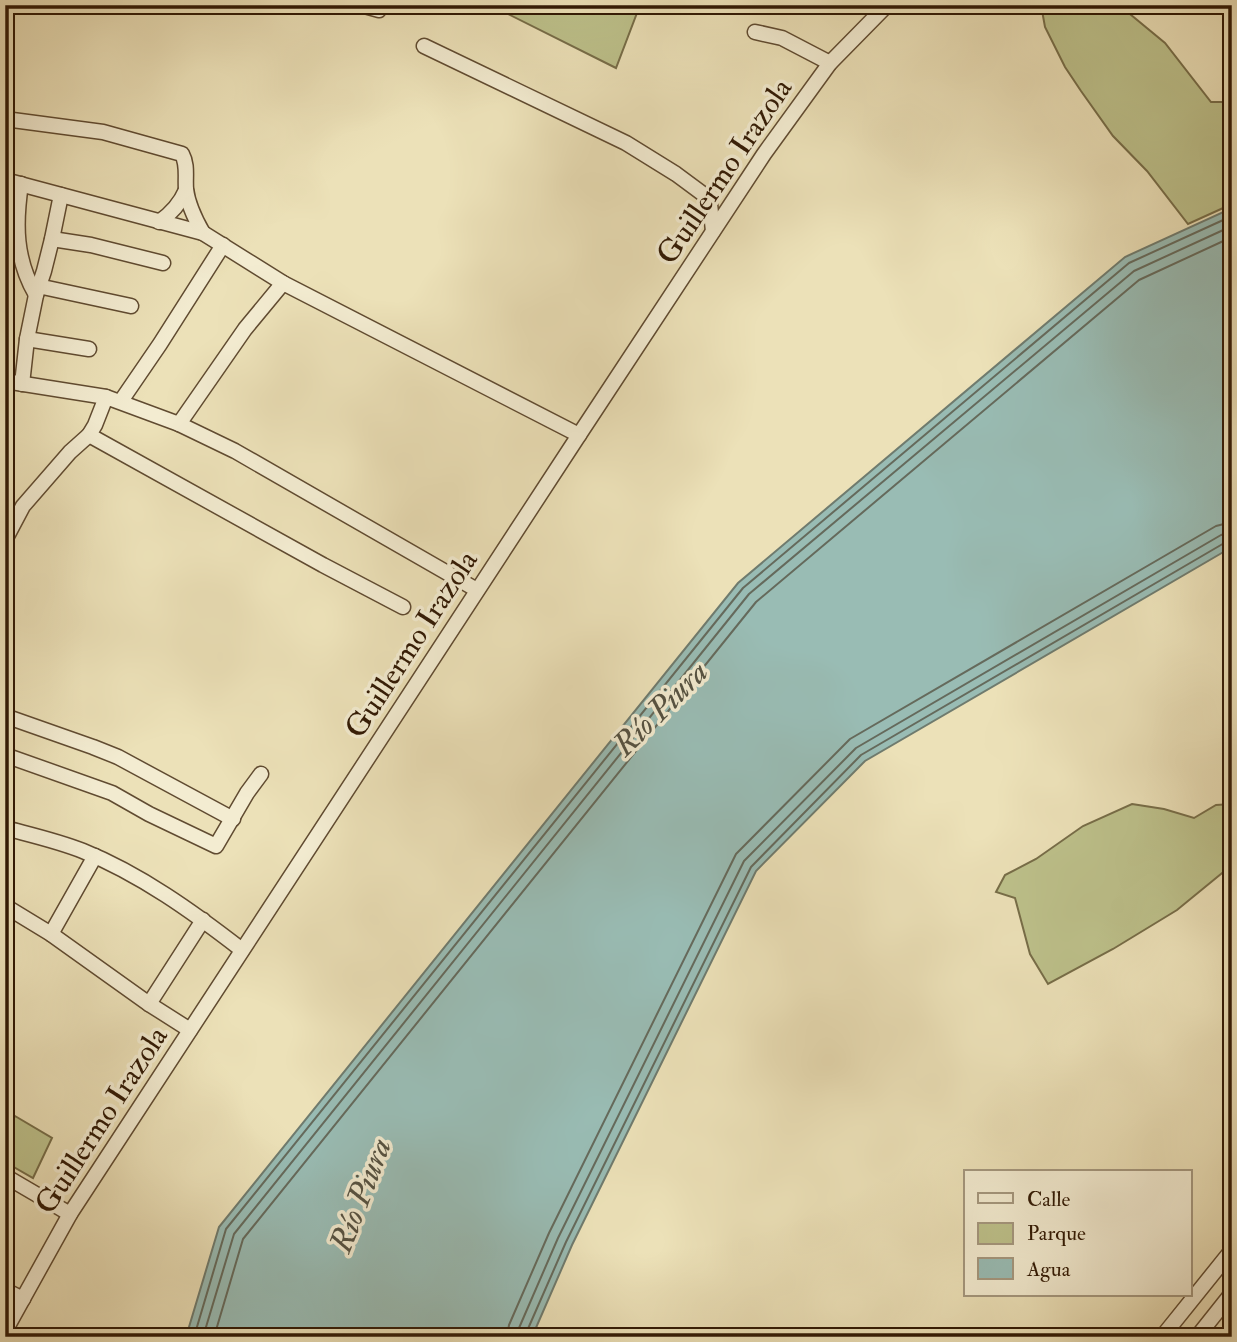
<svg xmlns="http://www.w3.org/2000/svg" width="1237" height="1342" viewBox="0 0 1237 1342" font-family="'IM FELL Double Pica',serif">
<rect width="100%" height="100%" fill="#ece1b8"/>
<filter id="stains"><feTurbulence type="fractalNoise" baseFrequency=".00286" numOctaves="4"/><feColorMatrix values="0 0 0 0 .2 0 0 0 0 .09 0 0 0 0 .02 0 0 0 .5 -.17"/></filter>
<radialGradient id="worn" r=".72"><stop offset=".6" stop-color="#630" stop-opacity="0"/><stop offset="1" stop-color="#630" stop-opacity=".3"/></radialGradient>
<!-- green -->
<g fill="#bdc18b" stroke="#776d48" stroke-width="2">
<path d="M490,5H657L637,13L616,68Z"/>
<path d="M1041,5H1119L1165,43L1211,102H1229L1232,99V204L1188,224L1147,171L1113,136L1081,91L1065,67L1045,27Z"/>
<path d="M1132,804L1164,809L1194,818L1216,805L1232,804V863L1227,869L1177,910L1113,949L1048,984L1030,954L1015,898L996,892L1005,875L1036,859L1083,826Z"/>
<path d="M15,1116L52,1138L33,1178L5,1162V1131Z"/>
</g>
<!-- water -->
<path fill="#99bcb4" stroke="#6f7b6e" stroke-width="2" d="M1232,208V547L865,761L756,871L572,1245L532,1337H186L219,1227L738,583L1125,257Z"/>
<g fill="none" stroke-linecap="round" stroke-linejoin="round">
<!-- shore -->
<g stroke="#656a5c" stroke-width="2">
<path d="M194,1337L226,1229L743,588L1129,263L1232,216"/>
<path d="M203,1337L234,1234L749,594L1134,271L1232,226"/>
<path d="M214,1337L243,1239L756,602L1139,280L1232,237"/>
<path d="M507,1337L509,1325L549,1233L736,854L850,739L1216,526L1232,522"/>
<path d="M518,1337L519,1328L558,1238L744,861L856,748L1221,535L1232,532"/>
<path d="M526,1337L527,1331L566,1242L751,867L861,755L1226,542L1232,541"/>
</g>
<defs>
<g id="minor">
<path d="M361,5L379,10L382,5"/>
<path d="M755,32L782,38L830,63"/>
<path d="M424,46L626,143L676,174L703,194L710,204L713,231"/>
<path d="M5,119L103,132L182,154C188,165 185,177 186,189C188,205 195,219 203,233"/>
<path d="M5,180L203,233L283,283L579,435"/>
<path d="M21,184C15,224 15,259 36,295"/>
<path d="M159,222C172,213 180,204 186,190"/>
<path d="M52,239L91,245L163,263"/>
<path d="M38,286L131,306"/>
<path d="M27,339L89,349"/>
<path d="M5,381L106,397"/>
<path d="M22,384L27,339L36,295L44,271L52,239L61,195"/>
<path d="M121,401L160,344L223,245"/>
<path d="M179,424L245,329L283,283"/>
<path d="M5,540L23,506L70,452L89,435"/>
<path d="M403,607L323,565L89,435L95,425L106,397L179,424L235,451L477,590"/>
<path d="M5,716L93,747L118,757L233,819"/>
<path d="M5,755L112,793L149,814L216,846L247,793L261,774"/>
<path d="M5,828C31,835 58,841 83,851C140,874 193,912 242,950"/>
<path d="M5,906L51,934L149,1004L190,1030"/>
<path d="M51,934L95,856"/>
<path d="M149,1004L203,920"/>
<path d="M5,1176L70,1214"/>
<path d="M5,1290L23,1299"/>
<path d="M5,1331L70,1214L579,435L764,154L830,63L887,5"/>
<path d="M1162,1337L1232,1250"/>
<path d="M1197,1337L1232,1293"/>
</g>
</defs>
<!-- minor casing -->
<use href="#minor" stroke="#604b31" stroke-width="17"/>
<!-- minor -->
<use href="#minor" stroke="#f3ecd1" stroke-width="14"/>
</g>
<g text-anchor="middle" stroke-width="7" stroke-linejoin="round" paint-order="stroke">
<!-- street labels -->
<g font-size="30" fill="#311904" stroke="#f3ecd1">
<text transform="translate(724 171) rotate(-56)" y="10">Guillermo Irazola</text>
<text transform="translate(411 644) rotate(-57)" y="10">Guillermo Irazola</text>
<text transform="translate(101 1120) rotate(-57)" y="10">Guillermo Irazola</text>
</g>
<!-- water labels -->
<g font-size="32" font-style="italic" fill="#555242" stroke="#f3ecd1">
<text transform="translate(660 708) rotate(-45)" y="11">Río Piura</text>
<text transform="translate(360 1195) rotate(-69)" y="11">Río Piura</text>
</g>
</g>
<!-- margin -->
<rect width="1237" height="1342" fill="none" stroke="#ece1b8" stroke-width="28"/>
<rect x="7" y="7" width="1223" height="1328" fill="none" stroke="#311904" stroke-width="3.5"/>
<rect x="14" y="14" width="1209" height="1314" fill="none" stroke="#311904" stroke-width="2"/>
<!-- legend -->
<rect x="964" y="1170" width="228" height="126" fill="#f3ecd1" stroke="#a5987f" stroke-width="2"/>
<rect x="978" y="1193" width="35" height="10" fill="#f3ecd1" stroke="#a5987f" stroke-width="2"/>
<text x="1027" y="1206" font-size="21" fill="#311904">Calle</text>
<rect x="978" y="1223" width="35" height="21" fill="#bdc18b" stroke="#a5987f" stroke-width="2"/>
<text x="1027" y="1240" font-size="21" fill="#311904">Parque</text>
<rect x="978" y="1258" width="35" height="21" fill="#99bcb4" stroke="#a5987f" stroke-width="2"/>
<text x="1027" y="1276" font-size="21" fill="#311904">Agua</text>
<rect width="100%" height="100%" filter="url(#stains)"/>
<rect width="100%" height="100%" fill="url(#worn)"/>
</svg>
